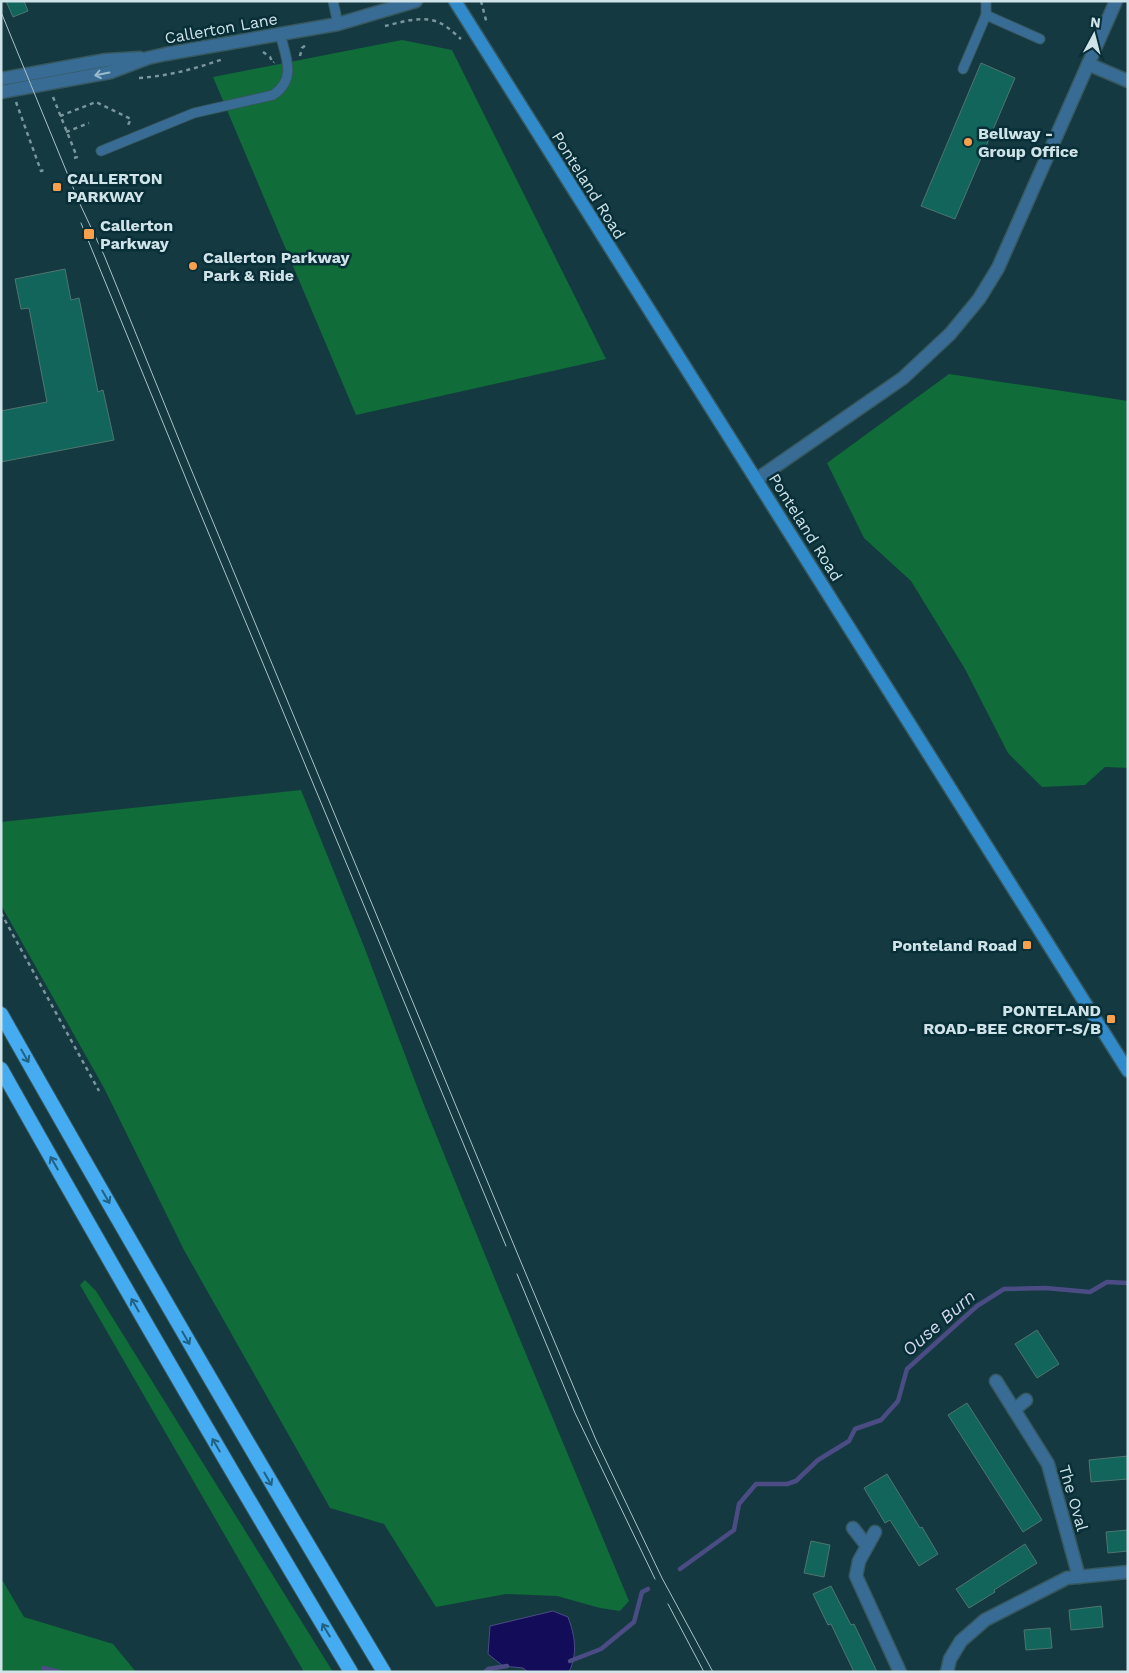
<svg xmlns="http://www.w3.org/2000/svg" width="1129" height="1673" viewBox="0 0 1129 1673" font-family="'Work Sans',sans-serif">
<rect width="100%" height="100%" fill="#143941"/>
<!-- green -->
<g fill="#106c38">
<path d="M402,40L452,50L606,359L356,415L213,77Z"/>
<path d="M949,374L1128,401V768L1105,767L1085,785L1042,787L1008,753L965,669L911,581L864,538L827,463Z"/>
<path d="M301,790L365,949L424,1105L501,1294L629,1601L620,1611L600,1608L557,1596L506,1594L436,1607L384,1524L330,1508L184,1250L104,1088L1,905V822Z"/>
<path d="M85,1280L96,1291L333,1672H304L80,1285Z"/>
<path d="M1,1578L24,1617L113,1644L136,1672H1Z"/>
</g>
<!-- water -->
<path fill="#130c59" stroke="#4b4c84" d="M553,1611L568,1617C575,1636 578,1653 569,1672H528L523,1668L503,1666L488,1654L490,1626Z"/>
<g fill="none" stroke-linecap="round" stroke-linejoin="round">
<!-- stream -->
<g stroke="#4b4c84" stroke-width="4.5">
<path d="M680,1569L734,1530L739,1504L756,1484H787L796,1481L818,1460L849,1441L855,1429L881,1420L898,1401L907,1369L977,1306L1004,1289L1045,1288L1090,1292L1107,1282L1128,1283"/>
<path d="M570,1661L601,1649L634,1622L642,1592L648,1589"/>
<path d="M43,1668L60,1672"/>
<path d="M485,1672L488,1669L507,1666"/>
</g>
</g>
<!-- building -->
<g fill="#11655b" stroke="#4f756f">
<path d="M6,1H24L28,11L13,17Z"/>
<path d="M981,63L1015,78L955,219L921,206Z"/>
<path d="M65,269L71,300L79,298L98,392L103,390L114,440L1,462V411L47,402L29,308L21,309L15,279Z"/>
<path d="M1037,1330L1059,1364L1037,1378L1015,1344Z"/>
<path d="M967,1403L1042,1520L1023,1532L948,1415Z"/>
<path d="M1128,1456V1479L1091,1482L1089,1460Z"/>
<path d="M887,1474L920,1528L922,1527L938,1554L919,1566L890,1520L885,1523L864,1488Z"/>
<path d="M1128,1530V1551L1108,1553L1106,1532Z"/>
<path d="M811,1541L830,1545L824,1577L804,1573Z"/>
<path d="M1025,1544L1037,1563L994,1590L995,1592L969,1608L956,1589Z"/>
<path d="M831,1586L851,1625L854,1624L877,1672H854L831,1624L828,1625L813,1594Z"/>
<path d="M1101,1606L1103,1627L1071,1630L1069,1610Z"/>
<path d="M1050,1628L1052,1648L1026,1650L1024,1630Z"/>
</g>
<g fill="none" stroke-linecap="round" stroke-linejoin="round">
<defs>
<g id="service">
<path d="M333,1L338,24"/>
<path d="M986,15L1040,39"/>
<path d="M963,69L986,15V1"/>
<path d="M101,151L194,113L273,95C297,79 286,57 280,34"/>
</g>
<g id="minor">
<path d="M1088,64L1128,81"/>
<path d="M757,479L903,378L950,334L979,299L998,268L1116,1"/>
<path d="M996,1381L1048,1464L1079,1577"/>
<path d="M1014,1410L1026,1400"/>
<path d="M853,1528L867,1546"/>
<path d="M875,1532L859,1561L856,1576L900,1672"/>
<path d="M947,1672L950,1659L961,1641L985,1620L1067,1578L1128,1572"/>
</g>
<g id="tertiary">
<path d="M1,79L106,60L140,58"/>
<path d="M1,92L111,72L148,58L166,54L338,24L416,1"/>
</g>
<path id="secondary" d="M455,1L1128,1071"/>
<g id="trunk">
<path d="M1,1014C126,1235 253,1454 384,1672"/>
<path d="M1,1069C115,1272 232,1473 351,1672"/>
</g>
</defs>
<!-- service casing -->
<use href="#service" stroke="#36585f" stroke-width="11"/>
<!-- minor casing -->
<use href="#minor" stroke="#36585f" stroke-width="15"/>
<!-- tertiary casing -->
<use href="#tertiary" stroke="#36585f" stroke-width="15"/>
<!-- secondary casing -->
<use href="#secondary" stroke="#36585f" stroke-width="15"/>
<!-- trunk casing -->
<use href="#trunk" stroke="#36585f" stroke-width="16"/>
<!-- path -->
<g stroke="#7a969c" stroke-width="2.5" stroke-dasharray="4 4" stroke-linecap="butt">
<path d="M481,1L487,24"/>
<path d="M385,26C402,22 425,14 442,24C448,27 455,34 461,39"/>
<path d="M263,52L270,57L273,63L274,62"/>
<path d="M300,56L302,48L307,44"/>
<path d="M139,78C168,76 195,69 223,59"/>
<path d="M53,97L77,157L74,158"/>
<path d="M16,102L41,171L47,169"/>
<path d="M60,116L96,102L131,119L127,127"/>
<path d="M66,132L89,123"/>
<path d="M1,913L99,1091"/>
</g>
<!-- service -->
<use href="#service" stroke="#396c94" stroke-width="9"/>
<!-- minor -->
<use href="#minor" stroke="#396c94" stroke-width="12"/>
<!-- tertiary -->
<use href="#tertiary" stroke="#396c94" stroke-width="12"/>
<!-- secondary -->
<use href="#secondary" stroke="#318bcb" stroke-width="12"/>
<!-- trunk -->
<use href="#trunk" stroke="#46acf2" stroke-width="14"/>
<!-- tram -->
<g stroke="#abc2c8" stroke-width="1">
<path d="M1,12L79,202L104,255L186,457L523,1267L596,1440L662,1578L713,1672"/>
<path d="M81,223L191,491L506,1246"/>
<path d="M517,1274L575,1413L655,1579"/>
<path d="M668,1604L704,1672"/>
</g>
</g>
<!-- one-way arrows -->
<defs><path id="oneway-shaft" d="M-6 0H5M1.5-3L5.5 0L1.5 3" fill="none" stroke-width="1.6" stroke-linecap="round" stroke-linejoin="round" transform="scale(1.25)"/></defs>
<use stroke="#9ab9cb" href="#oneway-shaft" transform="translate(102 74) rotate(169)"/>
<g stroke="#216182">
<use href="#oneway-shaft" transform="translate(25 1056) rotate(60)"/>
<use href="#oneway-shaft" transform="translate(54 1163) rotate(-120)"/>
<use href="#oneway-shaft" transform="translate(106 1197) rotate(60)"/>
<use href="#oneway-shaft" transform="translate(135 1305) rotate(-120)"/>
<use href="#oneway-shaft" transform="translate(186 1338) rotate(60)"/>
<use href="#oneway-shaft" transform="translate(216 1445) rotate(-120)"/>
<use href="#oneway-shaft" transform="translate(268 1479) rotate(60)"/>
<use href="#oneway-shaft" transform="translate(326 1630) rotate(-121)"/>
</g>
<!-- markers -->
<g fill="#f9a04d" stroke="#082f37" stroke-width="2">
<circle cx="968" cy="142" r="5"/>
<rect x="52" y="182" width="10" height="10" rx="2.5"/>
<rect x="83" y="228" width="12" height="12" rx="2.5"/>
<circle cx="193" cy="266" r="5"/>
<rect x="1022" y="940" width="10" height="10" rx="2.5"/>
<rect x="1106" y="1014" width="10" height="10" rx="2.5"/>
</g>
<g text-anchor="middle" stroke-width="5" stroke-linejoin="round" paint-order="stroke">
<!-- street labels -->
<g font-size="16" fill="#cfe3e8" stroke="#082f37">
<text transform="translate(221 28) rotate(-10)" y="6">Callerton Lane</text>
<text transform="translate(589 185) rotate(58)" y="6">Ponteland Road</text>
<text transform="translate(806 527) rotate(58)" y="6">Ponteland Road</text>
<text transform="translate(1074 1498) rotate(74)" y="6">The Oval</text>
</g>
<!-- poi labels -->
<g font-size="16" font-weight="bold" fill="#cfe3e8" stroke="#082f37" text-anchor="start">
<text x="978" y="139">Bellway -<tspan x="978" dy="18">Group Office</tspan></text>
<text x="67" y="184">CALLERTON<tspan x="67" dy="18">PARKWAY</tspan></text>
<text x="100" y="231">Callerton<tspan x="100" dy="18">Parkway</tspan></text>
<text x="203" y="263">Callerton Parkway<tspan x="203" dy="18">Park &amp; Ride</tspan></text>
<text x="1017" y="951" text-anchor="end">Ponteland Road</text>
<text x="1101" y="1016" text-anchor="end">PONTELAND<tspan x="1101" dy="18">ROAD-BEE CROFT-S/B</tspan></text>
</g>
<!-- water labels -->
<g font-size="18" font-style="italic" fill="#d0d6ed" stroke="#082f37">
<text transform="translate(939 1323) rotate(-41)" y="6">Ouse Burn</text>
</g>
</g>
<!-- border -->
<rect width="1129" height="1673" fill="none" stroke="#cfe3e8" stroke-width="5"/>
<!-- north arrow -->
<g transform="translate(1094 35) rotate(7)" stroke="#082f37" stroke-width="4" paint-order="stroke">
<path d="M0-4L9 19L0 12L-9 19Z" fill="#cfe3e8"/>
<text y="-8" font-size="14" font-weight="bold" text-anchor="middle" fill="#cfe3e8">N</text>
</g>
</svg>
